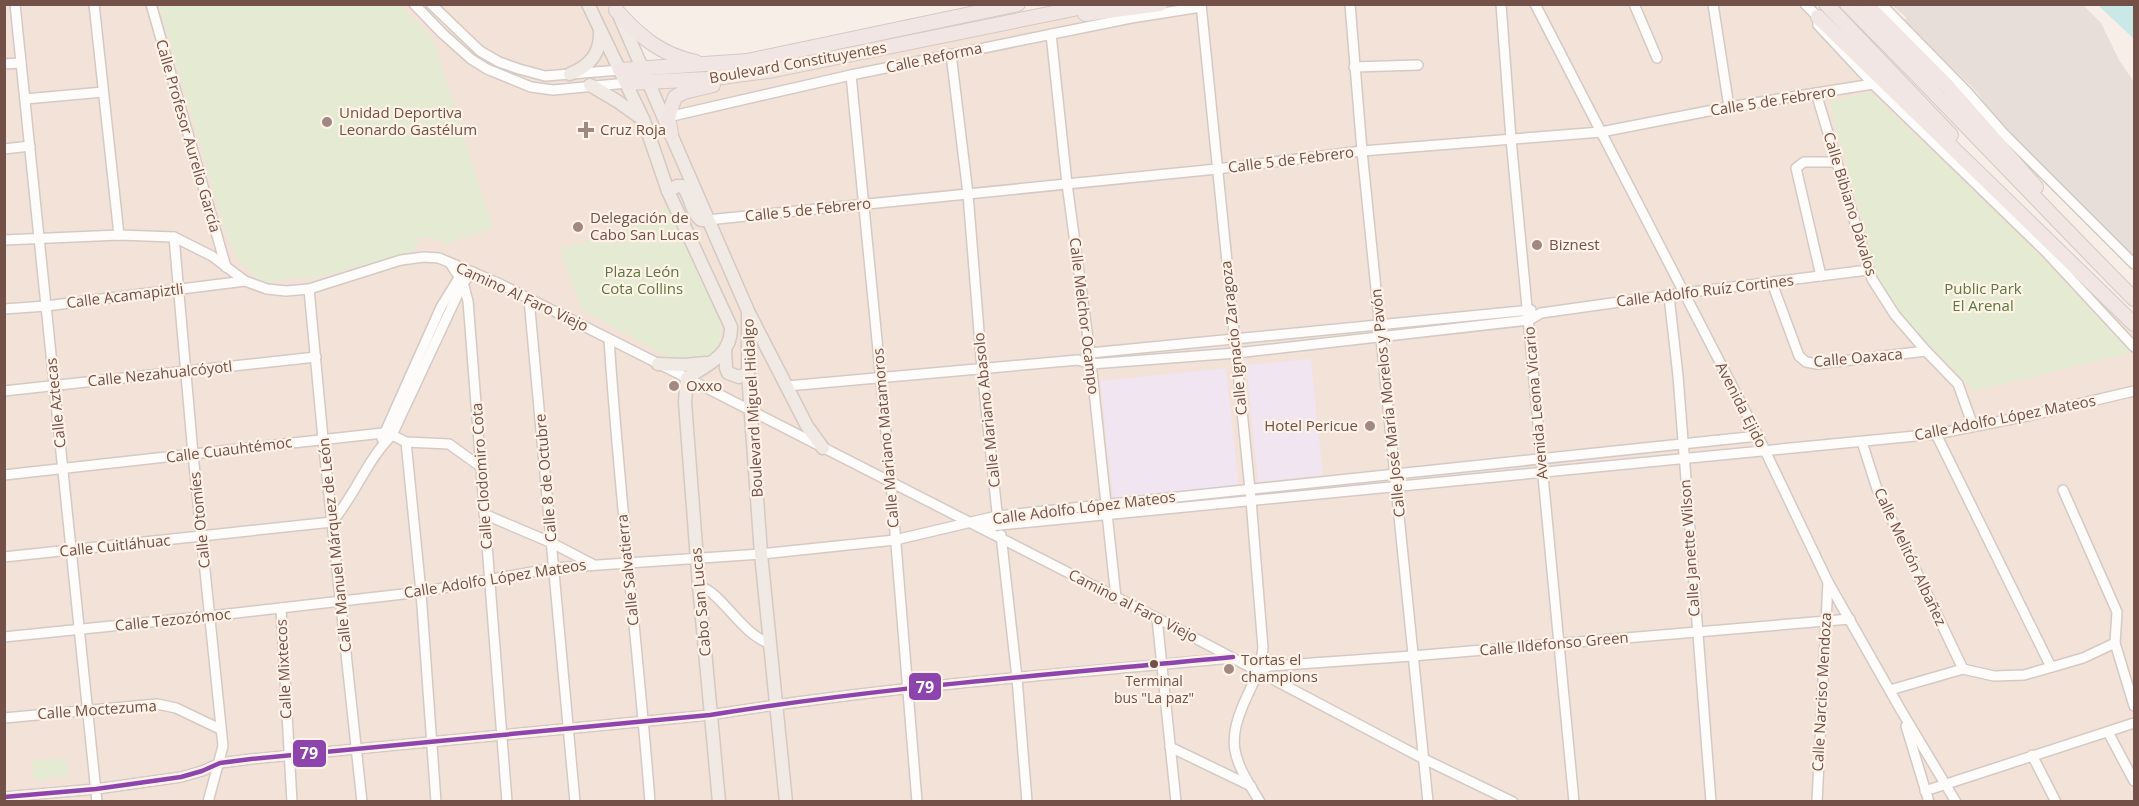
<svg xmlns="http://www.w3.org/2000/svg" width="2139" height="806" viewBox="0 0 2139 806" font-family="'Open Sans',sans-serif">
<rect width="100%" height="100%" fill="#f6eee7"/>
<!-- residential -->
<path fill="#f2e2d7" d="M5,5H614L649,82L707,79L1030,18L1160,5H1805L2134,324V801L5,802Z"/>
<!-- industrial -->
<path fill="#e8ded9" d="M1892,5H2083L2101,23L2119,60L2134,82V258L1999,122L1976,91L1903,21L1907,18Z"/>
<!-- education -->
<g fill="#f0e5f0">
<path d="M1311,359L1323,475L1258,482L1246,365Z"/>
<path d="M1226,368L1239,486L1113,499L1100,381Z"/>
</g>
<!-- green -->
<g fill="#e5ebd2">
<path d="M159,5H401L432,37L493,228L450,242L447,245L438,239L418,237L417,248L413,251L313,279L301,277L264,283L241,263L228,239Z"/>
<path d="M1871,92L2032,248L2133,352L1974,391L1902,316L1878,279L1829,101Z"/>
<path d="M667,206L704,283L720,322L721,336L716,354L702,363L675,361L581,309L560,249L653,220Z"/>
<path d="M66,758L68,777L34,780L32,761Z"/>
</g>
<!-- water -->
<path fill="#c9e8e6" d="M2098,5H2134V40L2132,37Z"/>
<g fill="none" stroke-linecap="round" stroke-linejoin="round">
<defs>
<g id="minor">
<path d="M15,4L97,802"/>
<path d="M94,4L119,235"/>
<path d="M151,4L226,267"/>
<path d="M414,4L442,33L471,59L487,69L531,87L553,90L627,83"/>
<path d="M431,4L480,51L499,62L519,69L545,76L620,70"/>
<path d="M1201,4L1251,500L1263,648L1261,661L1257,670"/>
<path d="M1350,4L1362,151L1428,802"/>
<path d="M1501,4L1511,139L1574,802"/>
<path d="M1535,4L1758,436L1828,582L1902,712L1956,802"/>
<path d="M1634,4L1657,58"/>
<path d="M1713,4L1729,107"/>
<path d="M1805,4L1818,17V25L1873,84L2045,251L2134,347"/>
<path d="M1881,4L1968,93L2004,134L2134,264"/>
<path d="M1051,34L1067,184L1090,353L1116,598"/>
<path d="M951,54L968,194L982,369L998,522"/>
<path d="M4,64L21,63"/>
<path d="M1354,67L1418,65"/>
<path d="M851,75L891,483L917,802"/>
<path d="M1816,93L1872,279L1895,315L1926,351L1958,384L1973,426"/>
<path d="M25,99L103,92"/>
<path d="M668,117L851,75L1131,18L1201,7"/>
<path d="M4,149L30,146"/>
<path d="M707,220L1217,169L1362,151L1601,132L1729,107L1873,84"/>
<path d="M174,237L193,454L223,746L208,802"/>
<path d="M4,240L119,235L174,237L212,256L245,281L267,289L286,291L309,289L401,260L424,257L439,258L500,284L687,378L1157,618L1424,759L1513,802"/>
<path d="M450,263L463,283L468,301L507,802"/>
<path d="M1821,276L1796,168L1804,162H1837"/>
<path d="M1772,283L1799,356L1806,362L1817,364L1926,351"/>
<path d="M309,289L323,439L362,802"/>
<path d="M1669,296L1678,376L1711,802"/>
<path d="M529,299L575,802"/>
<path d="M4,309L46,306L245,281"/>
<path d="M609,339C619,493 638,647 650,802"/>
<path d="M1086,356L1090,353L1531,310"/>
<path d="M787,386L1078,360L1091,364L1236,353L1529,320L1541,313L1684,293L1868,270"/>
<path d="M4,391L316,357"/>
<path d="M1936,434L2051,667"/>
<path d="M382,439L441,307L462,273"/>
<path d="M406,442L421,592L436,802"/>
<path d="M1862,442L1877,489L1963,669"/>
<path d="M4,475L383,433L392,435L406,442L449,444L481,467"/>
<path d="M2063,490L2117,612L2115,643L2134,706"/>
<path d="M484,514L552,543L592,564"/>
<path d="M980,527L1936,434L2032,415L2134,391"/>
<path d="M1001,535L1017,678L1027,802"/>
<path d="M4,557L332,522C355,495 367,460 392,435L463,283L473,272"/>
<path d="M699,586C723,593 740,634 771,644"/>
<path d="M281,608L292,802"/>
<path d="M1157,618L1176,802"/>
<path d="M4,637L210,616L421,592L554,568L761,554L895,540L997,516L1758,436"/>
<path d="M1890,690L1963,669L1994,676L2024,675L2083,658L2115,643"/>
<path d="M4,718L157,704L176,708L220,729"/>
<path d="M1906,726L1929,802"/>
<path d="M2108,732L2134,781"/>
<path d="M1170,747L1251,786"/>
<path d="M2032,755L2056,802"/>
<path d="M1925,791L2134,723"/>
<path d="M4,797L96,789L181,777L202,771L220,763L251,759L710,715C883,687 1058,674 1232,658"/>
<path d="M1260,802C1232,757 1225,743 1248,694C1254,682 1257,670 1270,666L1412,656L1850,619"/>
<path d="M1817,802L1828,582"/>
</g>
<g id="major">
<path d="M588,4L644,121L668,191L731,327C732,355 707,365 687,378L685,402L699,586L719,802"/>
<path d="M619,15L748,311V373L761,554L786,802"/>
<path d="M570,74C590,66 601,53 600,31"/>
<path d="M590,85L617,101L642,119"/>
<path d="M668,191L677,186H682C692,196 690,212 701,220H707"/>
<path d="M749,313L807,426L823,448"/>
<path d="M725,350L726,368L728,373L739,377L748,373"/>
<path d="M658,364L684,365L706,363"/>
</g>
<g id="highway">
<path d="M1826,4L1951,135"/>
<path d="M1847,4C1944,101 2038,202 2134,299"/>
<path d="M1866,4L1948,87L2036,187"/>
<path d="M616,10C639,36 661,55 696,62"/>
<path d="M1085,14L1160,4"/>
<path d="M1818,17L2134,324"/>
<path d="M620,70L747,61L1018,4"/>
<path d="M627,83L707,79L774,70L1098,4"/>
<path d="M671,134L668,117L675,97L684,92L713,85"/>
</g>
</defs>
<!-- minor casing -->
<use href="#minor" stroke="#d4cac5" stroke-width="12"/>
<!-- major casing -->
<use href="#major" stroke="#d5c9c4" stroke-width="15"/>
<!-- highway casing -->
<use href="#highway" stroke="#d5c9c4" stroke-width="16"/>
<!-- minor -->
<use href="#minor" stroke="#fefcfb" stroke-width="9"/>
<!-- major -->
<use href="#major" stroke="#f1eae4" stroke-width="12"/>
<!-- highway -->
<use href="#highway" stroke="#f1e6e3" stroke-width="14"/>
<defs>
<path id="bus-1" d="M4,797L96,789L181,777L202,771L220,763L251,759L710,715C883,687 1058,674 1233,657"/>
</defs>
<!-- bus-1 casing -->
<use href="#bus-1" stroke="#fff2e7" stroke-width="9"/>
<!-- bus-1 -->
<use href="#bus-1" stroke="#8e44ad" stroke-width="4.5"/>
</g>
<!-- markers -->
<g fill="#a18880" stroke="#fff2e7" stroke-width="2">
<circle cx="327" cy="122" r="6"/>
<path d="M583 121h6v6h6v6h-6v6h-6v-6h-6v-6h6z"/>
<circle cx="578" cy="227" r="6"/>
<circle cx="1537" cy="245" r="6"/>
<circle cx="674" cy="386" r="6"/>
<circle cx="1370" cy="426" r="6"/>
<circle cx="1229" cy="669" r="6"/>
</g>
<circle fill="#735148" stroke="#fff2e7" stroke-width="2" cx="1154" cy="664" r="5"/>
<g text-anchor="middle" stroke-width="4.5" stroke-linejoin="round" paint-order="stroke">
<!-- bus labels -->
<g font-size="14" fill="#735148" stroke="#fff2e7">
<text x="1154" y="686">Terminal<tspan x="1154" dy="17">bus "La paz"</tspan></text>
</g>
<!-- street labels -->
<g font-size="15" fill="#735148" stroke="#fff2e7">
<text transform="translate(934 58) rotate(-12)" y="5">Calle Reforma</text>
<text transform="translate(798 63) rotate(-10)" y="5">Boulevard Constituyentes</text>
<text transform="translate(1773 101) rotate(-9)" y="5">Calle 5 de Febrero</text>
<text transform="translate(188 136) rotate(74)" y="5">Calle Profesor Aurelio García</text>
<text transform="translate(1291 160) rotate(-7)" y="5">Calle 5 de Febrero</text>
<text transform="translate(1850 204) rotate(73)" y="5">Calle Bibiano Dávalos</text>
<text transform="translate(808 210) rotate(-6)" y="5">Calle 5 de Febrero</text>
<text transform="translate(1705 291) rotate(-7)" y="5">Calle Adolfo Ruíz Cortines</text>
<text transform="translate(125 296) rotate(-7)" y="5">Calle Acamapiztli</text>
<text transform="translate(522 297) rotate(25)" y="5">Camino Al Faro Viejo</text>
<text transform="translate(1084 316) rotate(83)" y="5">Calle Melchor Ocampo</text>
<text transform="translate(1234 338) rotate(-96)" y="5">Calle Ignacio Zaragoza</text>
<text transform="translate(1858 358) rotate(-5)" y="5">Calle Oaxaca</text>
<text transform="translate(160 374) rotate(-6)" y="5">Calle Nezahualcóyotl</text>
<text transform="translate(56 403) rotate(-96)" y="5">Calle Aztecas</text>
<text transform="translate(1388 403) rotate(-96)" y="5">Calle José María Morelos y Pavón</text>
<text transform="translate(1536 403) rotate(-95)" y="5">Avenida Leona Vicario</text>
<text transform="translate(1741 405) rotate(63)" y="5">Avenida Ejido</text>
<text transform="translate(753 408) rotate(-93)" y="5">Boulevard Miguel Hidalgo</text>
<text transform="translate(987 410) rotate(-96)" y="5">Calle Mariano Abasolo</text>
<text transform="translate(2005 418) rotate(-11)" y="5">Calle Adolfo López Mateos</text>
<text transform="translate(886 438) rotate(-95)" y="5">Calle Mariano Matamoros</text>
<text transform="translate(229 450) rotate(-7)" y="5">Calle Cuauhtémoc</text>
<text transform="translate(482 476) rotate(-94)" y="5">Calle Clodomiro Cota</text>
<text transform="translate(546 478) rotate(-95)" y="5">Calle 8 de Octubre</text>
<text transform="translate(1084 508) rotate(-7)" y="5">Calle Adolfo López Mateos</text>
<text transform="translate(200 520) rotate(-96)" y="5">Calle Otomíes</text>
<text transform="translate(335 545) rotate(-96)" y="5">Calle Manuel Márquez de León</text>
<text transform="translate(115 546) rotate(-6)" y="5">Calle Cuitláhuac</text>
<text transform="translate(1690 548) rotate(-94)" y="5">Calle Janette Wilson</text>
<text transform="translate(1910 557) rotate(65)" y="5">Calle Melitón Albañez</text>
<text transform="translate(628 570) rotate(-96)" y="5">Calle Salvatierra</text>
<text transform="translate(495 579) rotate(-9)" y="5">Calle Adolfo López Mateos</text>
<text transform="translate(701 602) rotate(-95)" y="5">Cabo San Lucas</text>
<text transform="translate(1133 606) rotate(27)" y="5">Camino al Faro Viejo</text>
<text transform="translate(173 620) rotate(-6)" y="5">Calle Tezozómoc</text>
<text transform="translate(1554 644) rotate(-5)" y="5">Calle Ildefonso Green</text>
<text transform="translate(284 669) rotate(-93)" y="5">Calle Mixtecos</text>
<text transform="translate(1822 692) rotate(-87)" y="5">Calle Narciso Mendoza</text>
<text transform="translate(97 710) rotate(-4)" y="5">Calle Moctezuma</text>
</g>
<!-- poi labels -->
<g font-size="15" fill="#735148" stroke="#fff2e7" text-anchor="start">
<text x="339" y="118">Unidad Deportiva<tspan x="339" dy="17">Leonardo Gastélum</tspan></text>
<text x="600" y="135">Cruz Roja</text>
<text x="590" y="223">Delegación de<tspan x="590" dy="17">Cabo San Lucas</tspan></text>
<text x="1549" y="250">Biznest</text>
<text x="686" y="391">Oxxo</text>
<text x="1358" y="431" text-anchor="end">Hotel Pericue</text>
<text x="1241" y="665">Tortas el<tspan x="1241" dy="17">champions</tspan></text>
</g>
<!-- park labels -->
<g font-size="15" fill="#5a7940" stroke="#fff2e7">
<text x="642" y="277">Plaza León<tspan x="642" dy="17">Cota Collins</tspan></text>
<text x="1983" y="294">Public Park<tspan x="1983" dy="17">El Arenal</tspan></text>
</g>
</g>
<g stroke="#fff2e7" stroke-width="2">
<rect x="908" y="672" width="34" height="29" rx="6" fill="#8e44ad"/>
<rect x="292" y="739" width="35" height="29" rx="6" fill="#8e44ad"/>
</g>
<g font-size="16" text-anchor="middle" font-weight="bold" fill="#fff">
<text x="925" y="693">79</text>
<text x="309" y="759">79</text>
</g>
<!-- border -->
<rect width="2139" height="806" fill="none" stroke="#735148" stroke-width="12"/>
</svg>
